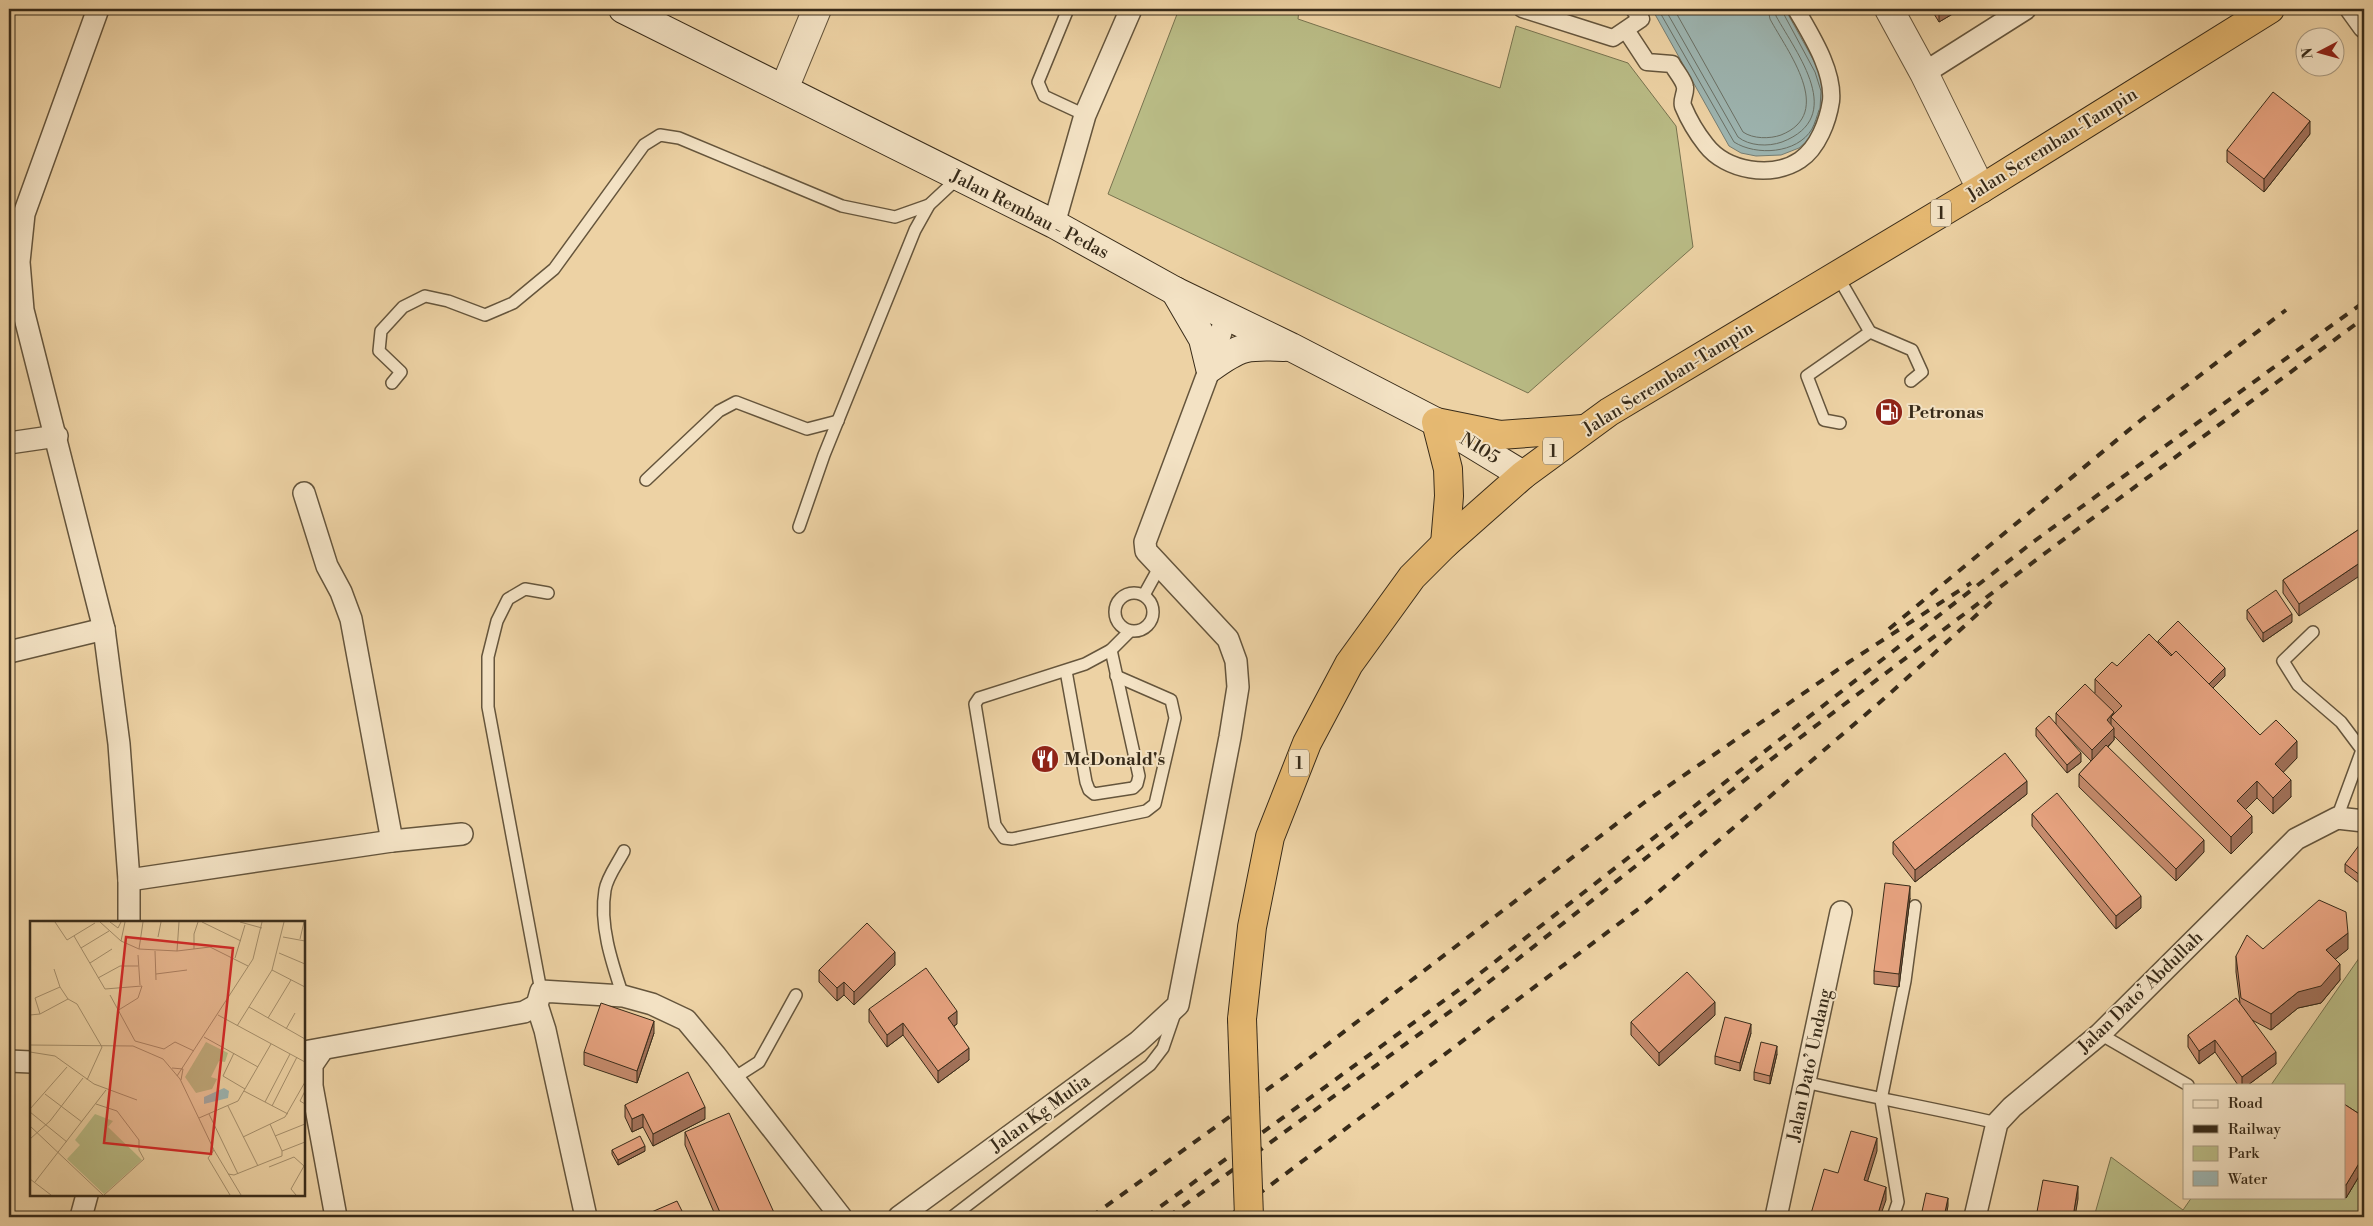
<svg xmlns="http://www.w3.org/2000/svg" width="2373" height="1226" viewBox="0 0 2373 1226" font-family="'Libre Bodoni',serif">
<rect width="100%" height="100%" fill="#edd2a4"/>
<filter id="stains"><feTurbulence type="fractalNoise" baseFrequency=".004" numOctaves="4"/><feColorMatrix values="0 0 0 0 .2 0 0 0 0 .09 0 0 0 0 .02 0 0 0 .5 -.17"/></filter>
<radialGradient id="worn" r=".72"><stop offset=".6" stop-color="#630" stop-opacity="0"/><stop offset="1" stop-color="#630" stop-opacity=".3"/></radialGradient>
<!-- green -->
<g fill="#b9bb85" stroke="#78734f">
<path d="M1179,9H1299L1298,19L1500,88L1516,26L1628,63L1676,126L1693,247L1528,393L1108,194Z"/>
<path d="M2364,951V1217H2094L2111,1157L2183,1210L2192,1197H2344V1085H2271Z"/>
</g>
<!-- water -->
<path fill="#9db5b1" stroke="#757e74" d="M1652,9H1785L1819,70L1826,90L1816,133L1799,148L1781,155L1756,156L1741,153L1729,146Z"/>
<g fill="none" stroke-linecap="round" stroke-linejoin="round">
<!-- shore -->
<g stroke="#6a7065" stroke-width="1">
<path d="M1658,9L1734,142C1756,156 1797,154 1812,129C1815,123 1817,116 1819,110"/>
<path d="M1665,9L1738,137C1749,146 1768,147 1782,142C1847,117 1797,54 1776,16L1775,9"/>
<path d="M1674,9L1743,132C1753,139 1770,139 1781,135C1836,113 1787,51 1770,19L1768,9"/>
<path d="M1781,9L1815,72L1821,91L1820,109"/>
</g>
<defs>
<g id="service">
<path d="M1068,9L1038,82L1044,96L1085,115"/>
<path d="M1837,275L1870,332L1912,350L1922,372L1911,381"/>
<path d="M392,383L401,372L379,351L381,331L403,307L425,296L448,301L485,315L513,303L554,269L644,145L660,135L679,138L842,206L895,217L929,205"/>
<path d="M1840,423L1824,420L1807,376L1870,332"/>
<path d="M646,480L719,411L736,402L807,429L838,421"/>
<path d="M799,527L824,455L915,230L929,205L959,177"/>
<circle cx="1134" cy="612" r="19"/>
<path d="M1144,595L1160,566"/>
<path d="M2313,632L2283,661L2298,685L2341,722L2362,750L2337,818"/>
<path d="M1066,671L1086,782L1089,790L1094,794L1133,788L1137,784L1139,776L1111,650"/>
<path d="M1116,676L1171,700L1175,718L1155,804L1146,811L1012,839L1004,838L995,825L975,704L979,698L1085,664L1111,650L1129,632"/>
<path d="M541,991L488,707V657L497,621L508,599L525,589L548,593"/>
<path d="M623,996C612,963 599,925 605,890C607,877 618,863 624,851"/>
<path d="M2100,1034L2188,1085"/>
<path d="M734,1078L759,1062L796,995"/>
<path d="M1805,1082C1869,1097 1933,1108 1997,1123"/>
<path d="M952,1217L1150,1065L1163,1048L1175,1013"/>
<path d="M1893,1217L1898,1202L1881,1100L1905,981L1915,906"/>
</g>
<g id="pedestrian">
<path d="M1522,9L1613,38L1641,19L1634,9"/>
<path d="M1626,30L1647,62L1672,64C1675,70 1684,80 1685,87C1686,93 1681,100 1683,106C1688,118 1698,135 1706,145C1726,171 1772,179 1800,160C1818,148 1828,121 1831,101C1834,70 1810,34 1796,9"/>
</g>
<g id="minor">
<path d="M98,9L24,214L19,262L23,310L104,629L119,744L129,880V922"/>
<path d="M2351,9L2364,27"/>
<path d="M1924,73L2025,9"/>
<path d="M1054,224L1085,115L1131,9"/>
<path d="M9,443L57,436"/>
<path d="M304,493L327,566L341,592L351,619L392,841"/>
<path d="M9,652L104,629"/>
<path d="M129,880L392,841L462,834"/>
<path d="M323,1049L312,1065V1086L336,1217"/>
<path d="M304,1052L524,1012L537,1005"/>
<path d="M9,1061L31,1062"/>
<path d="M81,1217L87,1195"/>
<path d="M586,1217L545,1030L537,1005L541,991L623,996L652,1004L686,1020L716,1056L841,1217"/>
<path d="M899,1217L1138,1042L1178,1005L1230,737L1238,687L1236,661L1228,639L1146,551L1145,542L1210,368L1226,316"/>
<path d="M1776,1217L1841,912"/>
<path d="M1975,1217L1997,1123L2012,1107L2100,1034L2296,839L2337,818L2364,821"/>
</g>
<g id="tertiary">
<path d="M1889,9L1924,73L1981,189"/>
<path d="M784,89L817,9"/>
</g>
<g id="secondary">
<path d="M623,9L1054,224L1175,291L1291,347L1436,422L1523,475"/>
<path d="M1175,291L1203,339L1210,368C1240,346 1247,345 1284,347"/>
</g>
<g id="trunk">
<path d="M1445,544L1449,496L1448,469L1436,422L1500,435L1583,429"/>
<path d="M1242,1019L1252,927L1270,837L1307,743L1349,664L1412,577L1445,544L1523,475L1609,412L1981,189L2270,9"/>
</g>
</defs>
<!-- service casing -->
<use href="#service" stroke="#65553c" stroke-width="14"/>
<!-- pedestrian casing -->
<use href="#pedestrian" stroke="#65553c" stroke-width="19"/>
<!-- minor casing -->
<use href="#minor" stroke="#65553c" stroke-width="24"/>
<!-- tertiary casing -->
<use href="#tertiary" stroke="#65553c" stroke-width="30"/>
<!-- secondary casing -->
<use href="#secondary" stroke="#382b19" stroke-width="30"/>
<!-- trunk casing -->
<use href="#trunk" stroke="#382b19" stroke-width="30"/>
<!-- service -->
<use href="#service" stroke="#f3e2c4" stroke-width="11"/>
<!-- pedestrian -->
<use href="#pedestrian" stroke="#f3e2c4" stroke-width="16"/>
<!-- minor -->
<use href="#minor" stroke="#f3e2c4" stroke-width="21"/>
<!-- tertiary -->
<use href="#tertiary" stroke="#f3e2c4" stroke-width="28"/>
<!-- secondary -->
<use href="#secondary" stroke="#f3e2c4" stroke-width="28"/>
<!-- trunk -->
<use href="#trunk" stroke="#e6b972" stroke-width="28"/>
<!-- rail -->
<g stroke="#382b19" stroke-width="4" stroke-dasharray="9 9" stroke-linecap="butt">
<path d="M1889,629L2141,420L2286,310"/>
<path d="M1091,1217L1290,1073L1645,802L1849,662L1971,583"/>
<path d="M1146,1217L1460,989L2033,542L2364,302"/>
<path d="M1168,1217L1466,1000L1765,764L2048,551L2364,318"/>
<path d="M1228,1217L1641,907L1886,697L1992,601"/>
</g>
<defs>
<path id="trunk-bridge" d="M1242,1019L1249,1217"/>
</defs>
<!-- trunk-bridge casing -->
<use href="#trunk-bridge" stroke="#382b19" stroke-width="30" stroke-linecap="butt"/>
<!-- trunk-bridge -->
<use href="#trunk-bridge" stroke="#e6b972" stroke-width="28"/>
</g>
<!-- wall -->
<g fill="#c68b6d" stroke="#382b19">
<path d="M1931,9H1961L1939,22Z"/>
<path d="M2310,134L2264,192L2227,162V150Z"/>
<path d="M2364,526L2299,616L2283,593V580Z"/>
<path d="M2247,610L2292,622L2263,642L2247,619Z"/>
<path d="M2158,641L2225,676L2213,688L2260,735L2297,758L2283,772L2291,797L2273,814L2257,798L2245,810L2252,833L2231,854L2114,736V740L2108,747L2204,852L2176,881L2079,787V774L2091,761L2061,730L2081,762L2067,773L2036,736V728L2056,725V713L2095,693V679L2158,643Z"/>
<path d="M2027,794L1915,882L1893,854V842Z"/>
<path d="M2032,814L2141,908L2116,929L2032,826Z"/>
<path d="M2364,848V887L2345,872V864Z"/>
<path d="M1910,898L1899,987L1874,984V971Z"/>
<path d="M2263,949H2348L2335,959L2340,980L2321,1003L2298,1008L2271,1030L2252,1020L2276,1064L2248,1085H2238L2215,1052L2199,1064L2188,1047V1035L2240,1003L2236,972V956Z"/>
<path d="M895,965L854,1005L844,995L837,1001L819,982V970Z"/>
<path d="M869,1009L957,1024L954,1026L969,1060L938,1083L903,1035L887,1047L869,1022Z"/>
<path d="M1715,1015L1659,1066L1631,1035V1022Z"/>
<path d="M654,1033L637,1083L584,1065V1052Z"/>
<path d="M1751,1033L1740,1071L1715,1064V1056Z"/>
<path d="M1777,1054L1770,1084L1754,1080V1072Z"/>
<path d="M2344,1104L2364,1117V1168L2346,1198L2344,1197Z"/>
<path d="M625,1105L705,1119L653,1146L643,1127L632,1132L625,1117Z"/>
<path d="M685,1132L776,1217H716L685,1145Z"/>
<path d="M612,1150L645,1151L618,1165L612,1154Z"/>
</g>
<!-- shaded-wall -->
<g fill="#a17159" stroke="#382b19">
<path d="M1939,9H1961L1939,22Z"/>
<path d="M2310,121V134L2264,192V179Z"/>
<path d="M2364,560V573L2299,616V604Z"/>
<path d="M2292,614V622L2263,642V633Z"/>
<path d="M2225,668V676L2205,696V688Z"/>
<path d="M2114,712L2111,717V728L2107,720Z"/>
<path d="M2114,728V740L2092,762V750Z"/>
<path d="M2297,741V758L2275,781V764Z"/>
<path d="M2081,753V762L2067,773V765Z"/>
<path d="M2291,780V797L2273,814V798Z"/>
<path d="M2027,781V794L1915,882V870Z"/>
<path d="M2257,781V798L2237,818V801Z"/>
<path d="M2252,816V833L2231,854V837Z"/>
<path d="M2204,840V852L2176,881V869Z"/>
<path d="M1910,886V898L1899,987V974Z"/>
<path d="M2141,896V908L2116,929V916Z"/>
<path d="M2348,933V949L2326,967V950Z"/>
<path d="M895,952V965L854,1005V992Z"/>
<path d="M2340,964V980L2321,1003L2298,1008L2271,1030V1014L2298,992Z"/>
<path d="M844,982V995L837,1001V988Z"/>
<path d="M1715,1002V1015L1659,1066V1053Z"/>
<path d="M957,1011V1024L948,1030V1018Z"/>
<path d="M654,1021V1033L637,1083V1071Z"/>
<path d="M903,1023V1035L887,1047V1035Z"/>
<path d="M1751,1024V1033L1740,1071V1063Z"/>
<path d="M2215,1040V1052L2199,1064V1051Z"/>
<path d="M1777,1046V1054L1770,1084V1076Z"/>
<path d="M969,1048V1060L938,1083V1071Z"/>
<path d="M2276,1052V1064L2248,1085H2242V1077Z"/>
<path d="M705,1107V1119L653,1146V1134Z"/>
<path d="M643,1114V1127L632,1132V1119Z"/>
<path d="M1877,1138V1151L1864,1193V1180Z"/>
<path d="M645,1146V1151L618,1165V1160Z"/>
<path d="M2364,1155V1168L2346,1198V1185Z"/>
<path d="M2078,1186V1199L2075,1217H2073Z"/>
<path d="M1886,1187V1200L1880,1217H1877Z"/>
<path d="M1948,1198V1206L1946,1217H1944Z"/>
</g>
<!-- building -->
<g fill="#e6a27f" stroke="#382b19">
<path d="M2273,92L2310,121L2264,179L2227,150Z"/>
<path d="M2364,526V560L2299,604L2283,580Z"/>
<path d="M2276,590L2292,614L2263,633L2247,610Z"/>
<path d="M2178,621L2225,668L2209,684L2176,651L2172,655L2158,641Z"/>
<path d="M2149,634L2171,656L2176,651L2260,735L2276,720L2297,741L2275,764L2291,780L2273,798L2257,781L2237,801L2252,816L2231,837L2111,717L2122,706L2095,679L2112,662L2117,666Z"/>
<path d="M2085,684L2114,712L2107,720L2114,728L2092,750L2056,713Z"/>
<path d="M2049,716L2081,753L2067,765L2036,728Z"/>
<path d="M2106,745L2204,840L2176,869L2079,774Z"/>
<path d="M2005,753L2027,781L1915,870L1893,842Z"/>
<path d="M2057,793L2141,896L2116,916L2032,814Z"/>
<path d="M2360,844L2364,848V878L2345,864Z"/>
<path d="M1885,883L1910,886L1899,974L1874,971Z"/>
<path d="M2319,900L2346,912L2348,933L2326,950L2340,964L2321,986L2298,992L2271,1014L2241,998L2236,956L2247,935L2263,949Z"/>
<path d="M867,923L895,952L854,992L844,982L837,988L819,970Z"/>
<path d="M926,968L957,1011L948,1018L969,1048L938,1071L903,1023L887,1035L869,1009Z"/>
<path d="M1687,972L1715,1002L1659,1053L1631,1022Z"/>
<path d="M2236,998L2276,1052L2242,1077L2215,1040L2199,1051L2188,1035Z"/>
<path d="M601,1003L654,1021L637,1071L584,1052Z"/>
<path d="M1725,1017L1751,1024L1740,1063L1715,1056Z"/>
<path d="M1761,1042L1777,1046L1770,1076L1754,1072Z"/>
<path d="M688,1072L705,1107L653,1134L643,1114L632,1119L625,1105Z"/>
<path d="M2344,1104L2364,1117V1155L2346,1185H2344Z"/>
<path d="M729,1113L776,1217H722L685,1132Z"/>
<path d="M1851,1131L1877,1138L1864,1180L1886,1187L1877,1217H1810L1824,1169L1838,1173Z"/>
<path d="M640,1136L645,1146L618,1160L612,1150Z"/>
<path d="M2043,1180L2078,1186L2073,1217H2036Z"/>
<path d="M1926,1193L1948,1198L1944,1217H1929L1921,1216Z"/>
<path d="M677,1201L685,1217H640Z"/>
</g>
<!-- icons -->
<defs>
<symbol id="fuel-disc" viewBox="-11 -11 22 22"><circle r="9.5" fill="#8f2418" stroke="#f3e2c4"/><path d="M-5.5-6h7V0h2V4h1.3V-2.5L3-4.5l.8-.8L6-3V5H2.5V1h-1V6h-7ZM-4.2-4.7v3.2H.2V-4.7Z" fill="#fff"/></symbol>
<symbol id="restaurant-disc" viewBox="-11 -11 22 22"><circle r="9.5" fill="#8f2418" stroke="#f3e2c4"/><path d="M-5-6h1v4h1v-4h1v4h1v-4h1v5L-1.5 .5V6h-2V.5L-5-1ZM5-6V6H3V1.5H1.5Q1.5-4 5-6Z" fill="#fff"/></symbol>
</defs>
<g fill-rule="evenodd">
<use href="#fuel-disc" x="1873" y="396" width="32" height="32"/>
<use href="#restaurant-disc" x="1029" y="743" width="32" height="32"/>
</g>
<g text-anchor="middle" stroke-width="4" stroke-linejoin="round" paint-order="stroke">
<!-- shield labels -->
<g fill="#f3e2c4" stroke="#70624c" stroke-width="1">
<rect x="1931" y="199.5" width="20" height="27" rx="4"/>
<rect x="1543" y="437.5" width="20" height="27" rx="4"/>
<rect x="1289" y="749.5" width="20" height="27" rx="4"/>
</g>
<g font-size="16" font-weight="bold" fill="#382b19">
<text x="1941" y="219">1</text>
<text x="1553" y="457">1</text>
<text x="1299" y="769">1</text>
</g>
<!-- street labels -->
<g font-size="18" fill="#382b19" stroke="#f3e2c4">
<text transform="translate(2052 144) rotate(-32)" y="6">Jalan Seremban-Tampin</text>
<text transform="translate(1030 214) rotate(27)" y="6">Jalan Rembau - Pedas</text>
<text transform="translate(1668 378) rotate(-32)" y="6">Jalan Seremban-Tampin</text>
<text transform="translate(1480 448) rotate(31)" y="6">N105</text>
<text transform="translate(2140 992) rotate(-44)" y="6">Jalan Dato’ Abdullah</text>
<text transform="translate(1809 1065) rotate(-78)" y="6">Jalan Dato’ Undang</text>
<text transform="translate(1040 1113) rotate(-36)" y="6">Jalan Kg Mulia</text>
</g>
<!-- poi labels -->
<g font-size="18" font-weight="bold" fill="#382b19" stroke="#f3e2c4" text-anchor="start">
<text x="1908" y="418">Petronas</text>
<text x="1064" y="765">McDonald's</text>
</g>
</g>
<!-- overview -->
<g transform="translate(30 921)">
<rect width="275" height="275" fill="#edd2a4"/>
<path d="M176,121L198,132L195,141L189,140L181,156L187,158L182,168L166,172L155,156ZM65,193L83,200L78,206L112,239L74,273L37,238L50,224L45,219Z" fill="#b9bb85"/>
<path d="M194,167L199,170L198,177L174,183V176Z" fill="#9db5b1"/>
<path fill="none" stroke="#a58f6c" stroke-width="1" d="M25,1L37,19L65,2M70,1L91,20L109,28L147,30L180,26L218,45M80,1L88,7L91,1M172,1L211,20M210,1L232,7M44,15L51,27L79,10M128,16L131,1M253,16L275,20M270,18L274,1M91,20L95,1M51,27L75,68L112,65L108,77L87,90M109,28L113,1M164,28V13L168,1M125,30L126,59M147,30L149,1M249,32L275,43M108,34L110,64M205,37L215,4M60,42L82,28M24,48L30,66M242,49L275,66M126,53L157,49M68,57L90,45H108M80,74L105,120L134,128L145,121L164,130M38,78L47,83L72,126L57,159M219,86L275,118M10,93L5,77L30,66L38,78M0,94L10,93L38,78M188,94L275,141M238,97L261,59M207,105L242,49L254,1M256,108L265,92M174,116L228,146M0,124L103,125L133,138L150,158L184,229L211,274M0,131L25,135L64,163L107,179M204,132L193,155L215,168M142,147L153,148L151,159M147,155L223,38L232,1M214,170L258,193M275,170L270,180L275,183M15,173L52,201M235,181L260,133M66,183L87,190L109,219V229L114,238L74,274M198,185L228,245M242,185L267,136M0,188L37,146M0,191L37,221M179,193L208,253M169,197L208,180L241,123M240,203L252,230M0,205L73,274M245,215L275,203M213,216L255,196L275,161M0,218L20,200L53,157M184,229L178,237L200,274M239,246L264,236L274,245M198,253L204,254L244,238L252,235V230L275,221M0,258L21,274M5,261L76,169M266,274L261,268L274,245"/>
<path fill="#d62828" fill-opacity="0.15" stroke="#d62828" stroke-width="2.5" d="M96,16L203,27L181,233L74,222Z"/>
<rect width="275" height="275" fill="none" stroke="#382b19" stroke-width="2.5"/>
</g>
<!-- margin -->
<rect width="2373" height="1226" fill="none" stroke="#edd2a4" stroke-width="30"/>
<rect x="10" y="10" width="2353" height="1206" fill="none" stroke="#382b19" stroke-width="2.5"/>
<rect x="15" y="15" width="2343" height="1196" fill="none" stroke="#382b19"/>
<!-- legend -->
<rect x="2183" y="1084" width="162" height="115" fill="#f3e2c4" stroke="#a89980"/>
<rect x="2193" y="1100" width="25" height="8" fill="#f3e2c4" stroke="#a89980"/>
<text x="2228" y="1108" font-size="15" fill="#382b19">Road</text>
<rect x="2193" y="1125" width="25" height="8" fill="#382b19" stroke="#a89980"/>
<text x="2228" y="1134" font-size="15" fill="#382b19">Railway</text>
<rect x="2193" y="1146" width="25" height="15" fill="#b9bb85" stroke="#a89980"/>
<text x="2228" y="1158" font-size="15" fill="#382b19">Park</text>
<rect x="2193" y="1171" width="25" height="15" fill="#9db5b1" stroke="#a89980"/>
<text x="2228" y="1184" font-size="15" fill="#382b19">Water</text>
<!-- north arrow -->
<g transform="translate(2320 52) rotate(264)"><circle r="24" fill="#f3e2c4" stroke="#a89980"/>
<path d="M0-4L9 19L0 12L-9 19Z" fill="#8f2418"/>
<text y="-8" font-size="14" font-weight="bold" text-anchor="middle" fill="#382b19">N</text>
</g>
<rect width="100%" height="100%" filter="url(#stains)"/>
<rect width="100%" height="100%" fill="url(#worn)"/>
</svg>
